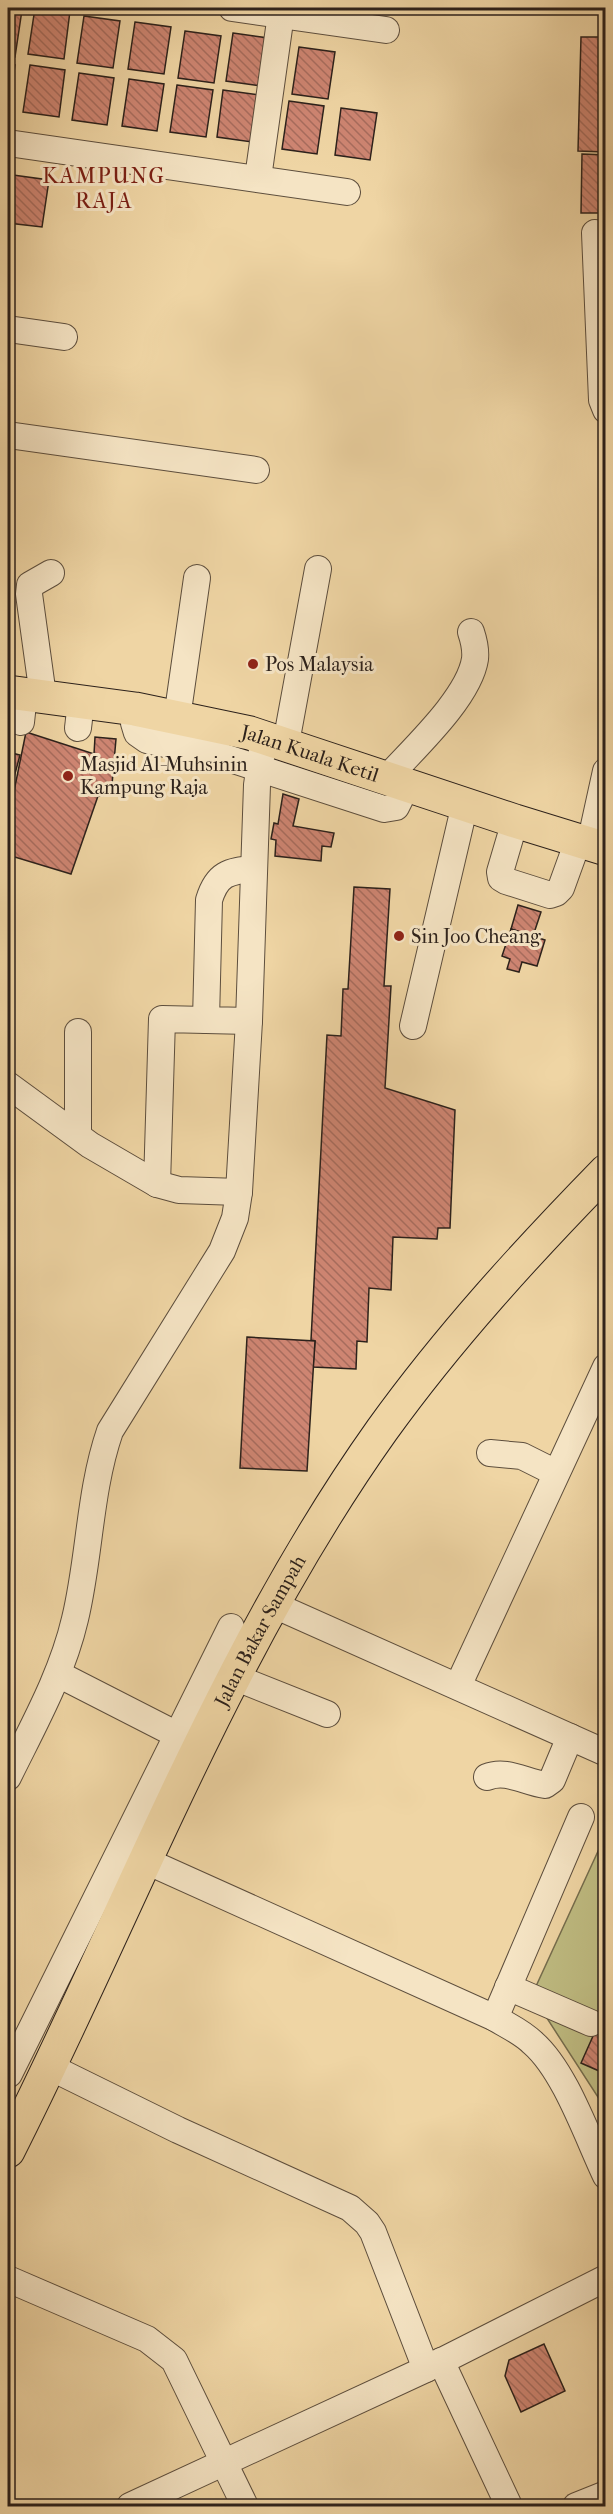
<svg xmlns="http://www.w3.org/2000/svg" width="613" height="2514" viewBox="0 0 613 2514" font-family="'IM FELL French Canon',serif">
<defs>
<pattern id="building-back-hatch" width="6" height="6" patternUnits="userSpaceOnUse" patternTransform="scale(1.5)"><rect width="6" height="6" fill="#ce8572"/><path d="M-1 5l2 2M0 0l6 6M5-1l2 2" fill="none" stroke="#a76c5d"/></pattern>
</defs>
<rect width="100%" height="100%" fill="#efd5a4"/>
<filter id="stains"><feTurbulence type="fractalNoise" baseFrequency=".00333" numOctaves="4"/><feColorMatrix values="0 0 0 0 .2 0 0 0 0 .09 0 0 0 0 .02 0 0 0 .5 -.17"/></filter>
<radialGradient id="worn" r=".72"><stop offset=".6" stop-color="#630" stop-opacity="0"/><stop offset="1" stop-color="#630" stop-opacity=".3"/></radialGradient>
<!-- garden -->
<path fill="#bfbc82" stroke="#766e4e" stroke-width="1.5" d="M605,1836V2108L532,1995Z"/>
<!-- building -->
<g fill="url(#building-back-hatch)" stroke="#2c211b" stroke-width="1.5">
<path d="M8,8L22,10L15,57L8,56Z"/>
<path d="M35,8L70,11L64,59L28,54Z"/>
<path d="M84,16L120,21L113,68L77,63Z"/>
<path d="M135,22L171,27L164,74L128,69Z"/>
<path d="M185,31L221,36L214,83L178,78Z"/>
<path d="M233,33L268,38L261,86L226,81Z"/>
<path d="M581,37H606V152L578,151Z"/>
<path d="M299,47L335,52L328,99L292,94Z"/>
<path d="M8,64L15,65L8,113Z"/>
<path d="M30,65L65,70L59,117L23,112Z"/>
<path d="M79,73L114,78L107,125L72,120Z"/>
<path d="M129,79L164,84L157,131L122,126Z"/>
<path d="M177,85L213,90L206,137L170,132Z"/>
<path d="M223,90L259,95L252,142L217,137Z"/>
<path d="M289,101L324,106L317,154L282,149Z"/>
<path d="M341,108L377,113L370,160L335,155Z"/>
<path d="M582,154L606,155V213H581Z"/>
<path d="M13,175L49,180L42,227L8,223Z"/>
<path d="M26,732L94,754L95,737L116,739L111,796H98L71,874L8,855L9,816Z"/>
<path d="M8,752L20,755L9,796H8Z"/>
<path d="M283,794L299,799L293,826L334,833L331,847L322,846L321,861L275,856L276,840L271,839L274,823L278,824Z"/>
<path d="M354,887L390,889L384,986H391L385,1088L455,1110L450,1228H438L437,1239L393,1237L391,1290L369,1288L367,1342L357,1341L356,1369L313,1367L315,1341L311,1340L327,1035L341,1036L343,989H348Z"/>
<path d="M518,905L541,912L533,936L511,929Z"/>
<path d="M511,929L545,940L537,966L522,962L519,972L507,969L510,959L502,956Z"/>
<path d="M247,1337L315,1341L307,1471L240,1468Z"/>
<path d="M606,2007V2074L581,2063Z"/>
<path d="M544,2344L565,2391L521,2412L505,2376L509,2360Z"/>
</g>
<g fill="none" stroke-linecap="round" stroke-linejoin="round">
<defs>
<g id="minor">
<path d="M232,8L386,30"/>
<path d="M8,143L347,192"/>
<path d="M258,178L281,14"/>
<path d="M595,233L602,400L606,410"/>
<path d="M8,329L64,337"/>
<path d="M8,435L256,470"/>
<path d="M43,696L29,594L30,585L51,573"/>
<path d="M135,709L134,723L137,733L147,740L221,756L384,809L396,807L407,785"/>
<path d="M177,718L197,578"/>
<path d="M21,722L24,694"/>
<path d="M78,728L81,702"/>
<path d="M286,743L318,569"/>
<path d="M387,778C413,749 469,698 475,659C476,650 474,641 471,632"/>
<path d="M515,821L500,872L501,878L506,881L550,895L556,893L561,888L578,841"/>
<path d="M590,844L606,771"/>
<path d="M249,1021L206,1020L209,900C217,874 228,871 254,869"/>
<path d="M413,1026L465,804"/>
<path d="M8,1085L90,1145L157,1184L179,1190L239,1192"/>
<path d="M78,1135V1032"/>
<path d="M157,1184L162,1019L206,1020"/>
<path d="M490,1453L522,1456L556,1473"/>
<path d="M274,1605L606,1753"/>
<path d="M58,1674L193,1743"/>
<path d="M234,1677L327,1714"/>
<path d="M458,1686L606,1367"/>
<path d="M8,1777C33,1726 62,1675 75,1619C90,1557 89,1492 110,1431L222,1251L235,1218L239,1192L249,1021L257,785L264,737"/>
<path d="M487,1777C506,1769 525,1782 545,1785L552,1780L570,1737"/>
<path d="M144,1860L495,2018C508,2026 522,2032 533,2043C565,2071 587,2136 606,2176"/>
<path d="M508,1987L591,2023"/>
<path d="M495,2018L581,1817"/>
<path d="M50,2067L178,2130L350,2208L367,2223L373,2232L426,2369"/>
<path d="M9,2074L231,1627"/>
<path d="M8,2279L147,2339L174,2360L245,2506"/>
<path d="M441,2361L509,2506"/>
<path d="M130,2506L426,2369L606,2278"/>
<path d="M576,2506L606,2494"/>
</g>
<g id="major">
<path id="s1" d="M8,692L135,709L250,733L515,821L606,849"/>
<path id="s2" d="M8,2151C130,1910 224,1652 382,1430C449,1337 526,1253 606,1171"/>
</g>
</defs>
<!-- minor casing -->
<use href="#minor" stroke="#5d4e3d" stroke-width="28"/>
<!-- major casing -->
<use href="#major" stroke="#2c211b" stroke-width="35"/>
<!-- minor -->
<use href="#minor" stroke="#f5e4c4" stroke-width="26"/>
<!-- major -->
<use href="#major" stroke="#efd5a4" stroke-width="33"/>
</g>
<!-- markers -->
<g fill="#8f2418" stroke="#f5e4c4" stroke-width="2">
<circle cx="253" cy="664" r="6"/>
<circle cx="68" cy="776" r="6"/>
<circle cx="399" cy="936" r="6"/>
</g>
<g text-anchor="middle" stroke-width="6" stroke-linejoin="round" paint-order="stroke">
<!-- poi labels -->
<g font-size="20" fill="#2c211b" stroke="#f5e4c4" text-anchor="start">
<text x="265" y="671">Pos Malaysia</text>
<text x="80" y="771">Masjid Al-Muhsinin<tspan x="80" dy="23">Kampung Raja</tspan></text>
<text x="411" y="943">Sin Joo Cheang</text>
</g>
<!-- street labels -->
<g font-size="20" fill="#2c211b" stroke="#f5e4c4">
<text dy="7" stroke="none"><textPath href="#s1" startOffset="309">Jalan Kuala Ketil</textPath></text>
<text dy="7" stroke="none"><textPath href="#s2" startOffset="578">Jalan Bakar Sampah</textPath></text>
</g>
<!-- quarter labels -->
<g font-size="22" letter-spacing="1.5" fill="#7a1f14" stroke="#f5e4c4">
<text x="104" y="183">KAMPUNG<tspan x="104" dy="25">RAJA</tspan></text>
</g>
</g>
<!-- margin -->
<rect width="613" height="2514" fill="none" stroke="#efd5a4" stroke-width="30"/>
<rect x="9" y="9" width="595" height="2496" fill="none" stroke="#2c211b" stroke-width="3"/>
<rect x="15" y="15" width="583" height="2484" fill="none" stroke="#2c211b" stroke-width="1.5"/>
<rect width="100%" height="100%" filter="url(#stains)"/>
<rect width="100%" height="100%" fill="url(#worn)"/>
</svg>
